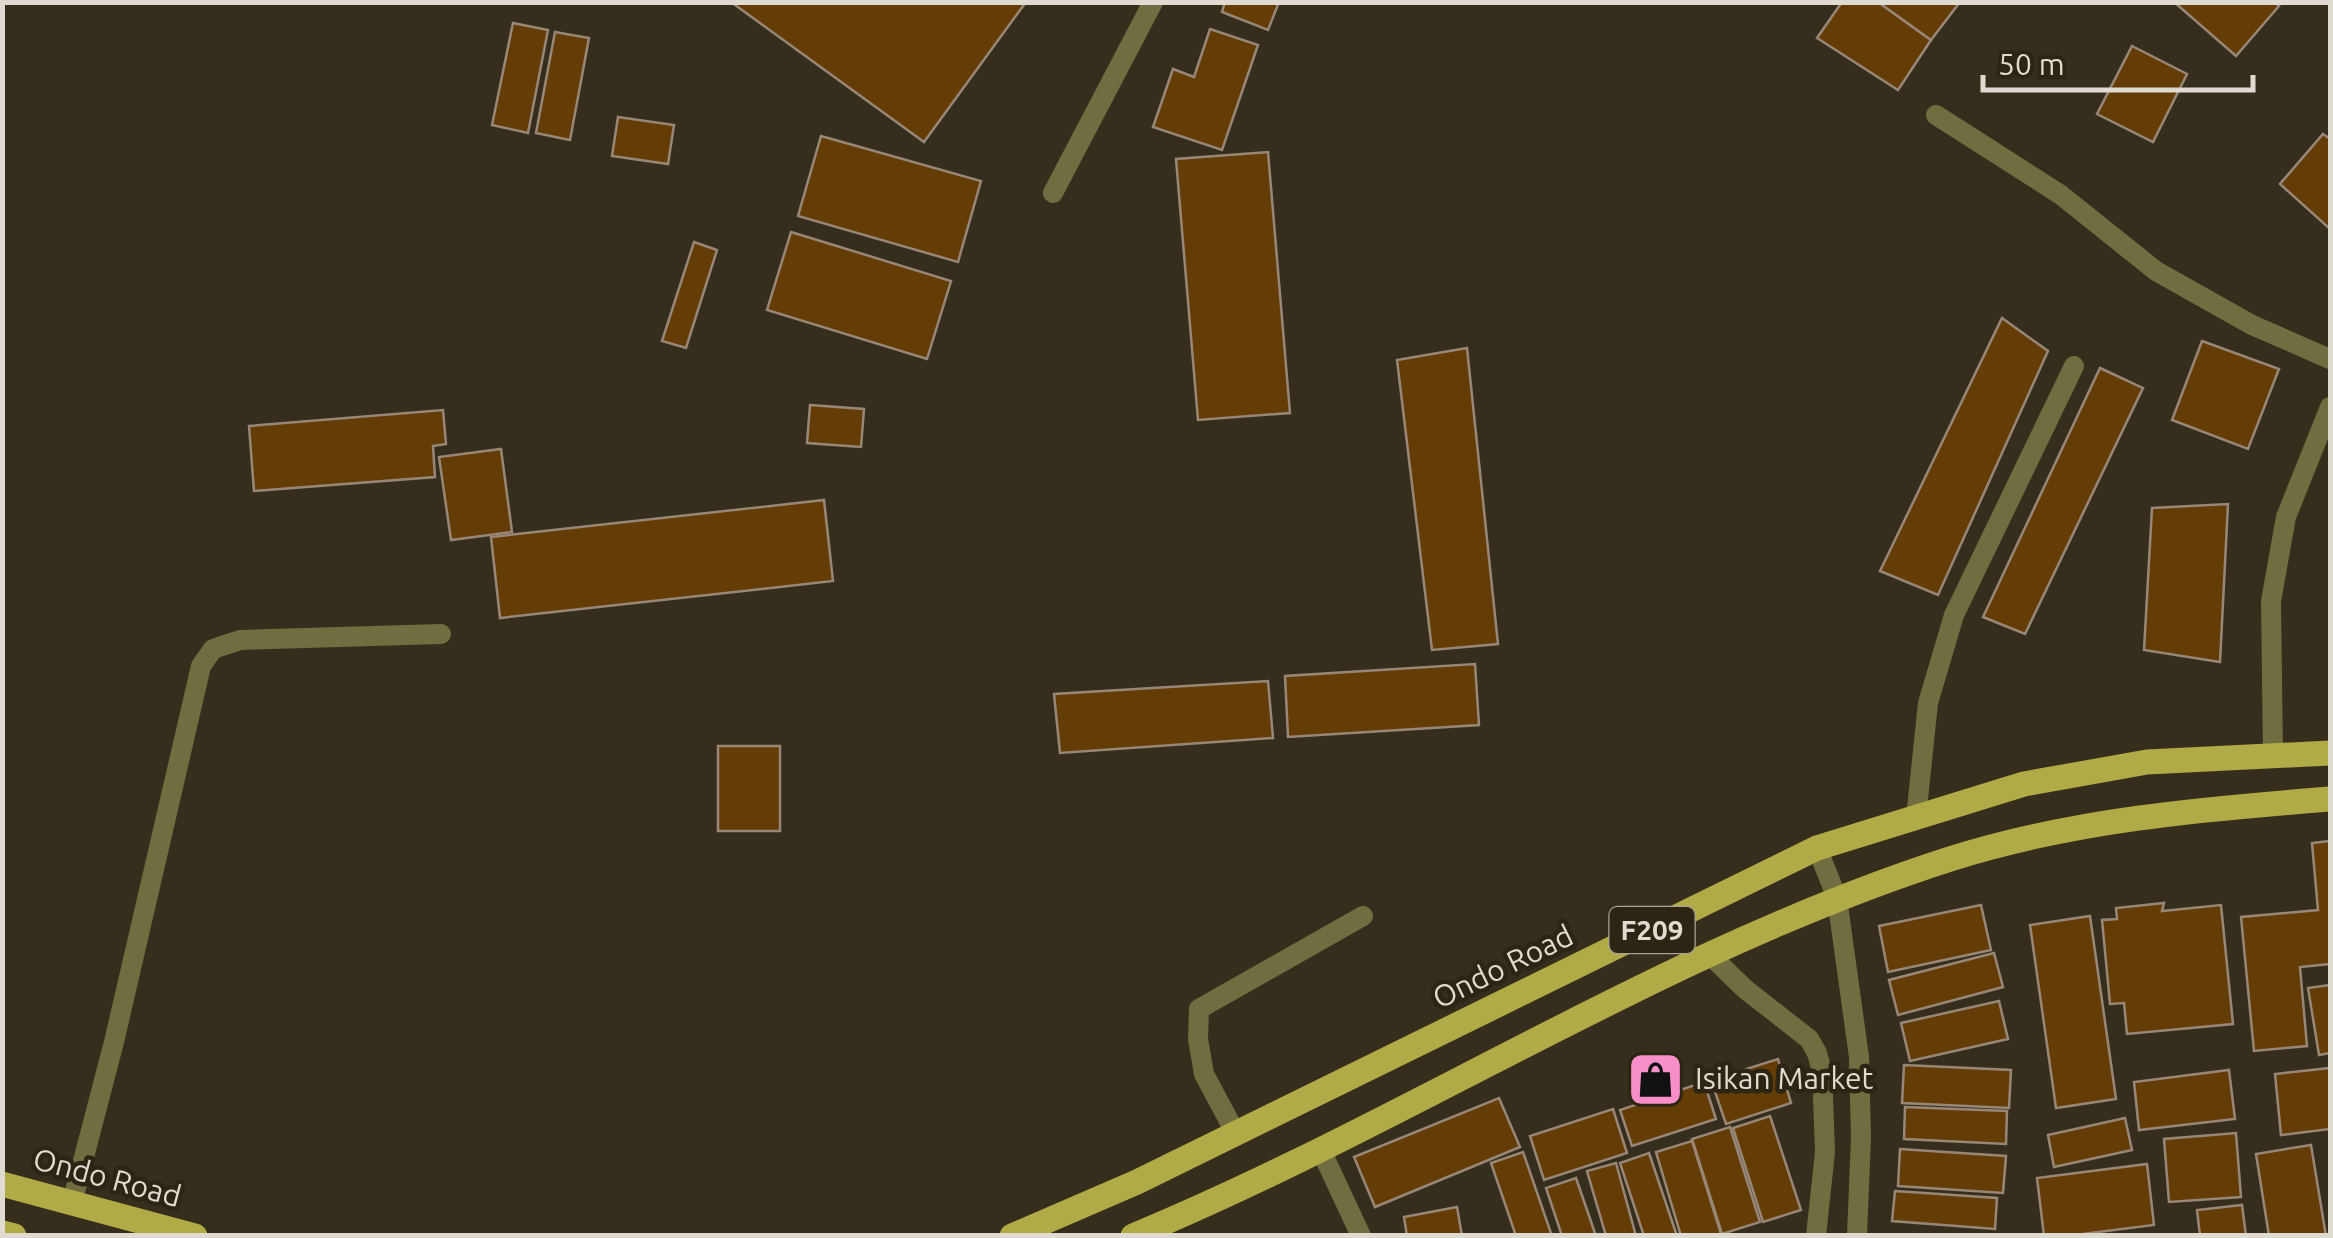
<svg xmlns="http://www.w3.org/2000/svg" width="2333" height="1238" viewBox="0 0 2333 1238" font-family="Ubuntu,sans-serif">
<rect width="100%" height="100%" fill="#362e1d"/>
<!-- building -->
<g fill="#643c06" stroke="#988777" stroke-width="2.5">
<path d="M731,2H1026L924,142Z"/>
<path d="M1225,2H1279L1268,30L1222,12Z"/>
<path d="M1842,2H1878L1931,40L1898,90L1817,38Z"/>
<path d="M1878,2H1960L1931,40Z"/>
<path d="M2174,2H2274L2279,6L2236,56Z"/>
<path d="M513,23L548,30L528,133L492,125Z"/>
<path d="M1210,29L1258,45L1222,150L1153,127L1173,69L1194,77Z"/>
<path d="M555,32L589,38L570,140L536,133Z"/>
<path d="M2132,46L2187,74L2153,142L2097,114Z"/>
<path d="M618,117L674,125L668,164L612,156Z"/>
<path d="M2323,134L2330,139V229L2280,184Z"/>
<path d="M821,136L981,181L958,262L798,216Z"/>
<path d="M1268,152L1290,413L1198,420L1176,159Z"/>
<path d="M791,232L951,281L927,359L767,310Z"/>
<path d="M694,242L717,250L686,348L662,341Z"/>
<path d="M2002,318L2048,351L1938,595L1880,571Z"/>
<path d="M2202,341L2279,369L2248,449L2172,420Z"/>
<path d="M1467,348L1498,644L1432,650L1397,360Z"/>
<path d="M2100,368L2143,388L2025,634L1983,617Z"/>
<path d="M810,405L864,409L861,447L807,443Z"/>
<path d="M443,410L446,444L433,446L435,477L254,491L249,426Z"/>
<path d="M501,449L512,532L451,540L439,457Z"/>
<path d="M824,500L833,581L500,618L491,537Z"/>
<path d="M2228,504L2220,662L2144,650L2152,508Z"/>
<path d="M1475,664L1479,725L1288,737L1285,676Z"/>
<path d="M1268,681L1273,738L1060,753L1054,694Z"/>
<rect x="718" y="746" width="62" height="85"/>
<path d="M2330,841V964L2300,967L2307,1046L2254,1051L2241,917L2318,910L2312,843Z"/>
<path d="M2164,903L2162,911L2221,905L2233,1024L2127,1034L2124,1003L2110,1004L2102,920L2117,919L2116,908Z"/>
<path d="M1981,905L1991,950L1888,972L1879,926Z"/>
<path d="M2090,916L2116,1099L2056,1108L2030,925Z"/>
<path d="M1994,953L2003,987L1898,1015L1889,980Z"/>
<path d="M2330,985V1053L2319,1055L2308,988Z"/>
<path d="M1999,1001L2008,1039L1910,1061L1901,1023Z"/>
<path d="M1778,1059L1791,1103L1726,1124L1711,1080Z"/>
<path d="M1904,1065L2011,1070L2009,1108L1902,1103Z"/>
<path d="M2330,1068V1129L2281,1135L2275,1074Z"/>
<path d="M2229,1070L2235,1119L2139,1130L2134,1082Z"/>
<path d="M1704,1082L1716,1119L1632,1146L1620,1110Z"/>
<path d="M1499,1098L1520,1147L1375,1207L1354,1157Z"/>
<path d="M1905,1107L2007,1111L2006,1144L1904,1139Z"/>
<path d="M1613,1109L1627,1153L1544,1180L1530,1136Z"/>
<path d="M1770,1116L1801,1210L1763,1222L1733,1128Z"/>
<path d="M2125,1118L2132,1150L2054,1167L2048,1135Z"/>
<path d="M1730,1127L1760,1222L1722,1234L1692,1139Z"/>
<path d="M2236,1133L2241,1197L2169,1202L2164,1139Z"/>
<path d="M1692,1141L1721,1234L1717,1236H1681L1656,1152Z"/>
<path d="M2311,1145L2326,1236H2269L2256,1154Z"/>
<path d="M1900,1149L2006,1156L2003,1193L1898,1186Z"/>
<path d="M1523,1152L1552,1236H1516L1491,1163Z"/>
<path d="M1649,1153L1677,1236H1644L1620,1163Z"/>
<path d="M1616,1163L1636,1236H1606L1587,1171Z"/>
<path d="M2147,1164L2154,1225L2067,1236H2044L2037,1178Z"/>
<path d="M1576,1178L1596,1236H1562L1546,1188Z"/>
<path d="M1895,1191L1997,1198L1995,1229L1892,1221Z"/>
<path d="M2242,1205L2246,1236H2200L2197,1210Z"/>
<path d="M1457,1207L1462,1236H1407L1404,1217Z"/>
</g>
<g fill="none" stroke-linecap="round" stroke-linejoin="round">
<!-- service -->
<g stroke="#706e40" stroke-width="20">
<path d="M1236,1134L1204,1074L1198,1039L1199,1009L1363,916"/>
<path d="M72,1203L114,1042L201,666L213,649L240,640L441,634"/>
</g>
<!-- minor -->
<g stroke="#706e40" stroke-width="20">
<path d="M1936,115L2061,195L2156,271L2252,325L2330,359"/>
<path d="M1053,193L1153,2"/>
<path d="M2273,755L2271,601L2286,517L2330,407"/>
<path d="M1916,818L1928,703L1954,615L2074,366"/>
<path d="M1817,848L1837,898L1859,1057L1861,1137L1857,1236"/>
<path d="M1710,955L1745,989L1809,1039L1817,1053L1822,1071L1825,1152L1816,1236"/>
<path d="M1320,1148L1361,1236"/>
</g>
<!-- primary -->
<g stroke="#b0ab46" stroke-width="25">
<path d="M2,1184L195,1236"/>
<path d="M2,1233L14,1236"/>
<path d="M1012,1236L1137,1182L1817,848L2024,784L2147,762L2330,753"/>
<path d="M1133,1236C1410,1121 1663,951 1950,859C2072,820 2203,809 2330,799"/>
</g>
</g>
<!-- icons -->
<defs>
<symbol id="shop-square" viewBox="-11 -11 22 22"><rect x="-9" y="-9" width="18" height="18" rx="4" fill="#f98fc9" stroke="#2c2513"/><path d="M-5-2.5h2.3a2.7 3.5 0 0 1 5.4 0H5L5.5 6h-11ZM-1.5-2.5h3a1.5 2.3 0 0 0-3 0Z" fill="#111"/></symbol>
</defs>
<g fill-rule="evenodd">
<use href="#shop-square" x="1624" y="1048" width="63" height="63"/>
</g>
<g text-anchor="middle" stroke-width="9" stroke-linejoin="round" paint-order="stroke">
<!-- shield labels -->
<rect fill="#2c2513" stroke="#aaa497" stroke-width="2.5" x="1609.5" y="907" width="85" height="46" rx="8"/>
<g font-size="28" font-weight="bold" fill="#e0dbd0">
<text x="1652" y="940">F209</text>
</g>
<!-- street labels -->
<g font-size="30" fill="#e0dbd0" stroke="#2c2513">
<text transform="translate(1503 967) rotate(-26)" y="10">Ondo Road</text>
<text transform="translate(107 1178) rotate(15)" y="10">Ondo Road</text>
</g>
<!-- poi labels -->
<g font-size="30" fill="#e0dbd0" stroke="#2c2513" text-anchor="start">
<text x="1695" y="1089">Isikan Market</text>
</g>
</g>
<!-- border -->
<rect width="2333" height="1238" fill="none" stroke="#e0dbd0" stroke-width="10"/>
<!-- scale -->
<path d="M1983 75v15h270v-15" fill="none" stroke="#e0dbd0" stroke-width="5"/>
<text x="1998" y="75" font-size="30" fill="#e0dbd0" stroke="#2c2513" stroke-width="8" paint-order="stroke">50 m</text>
</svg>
